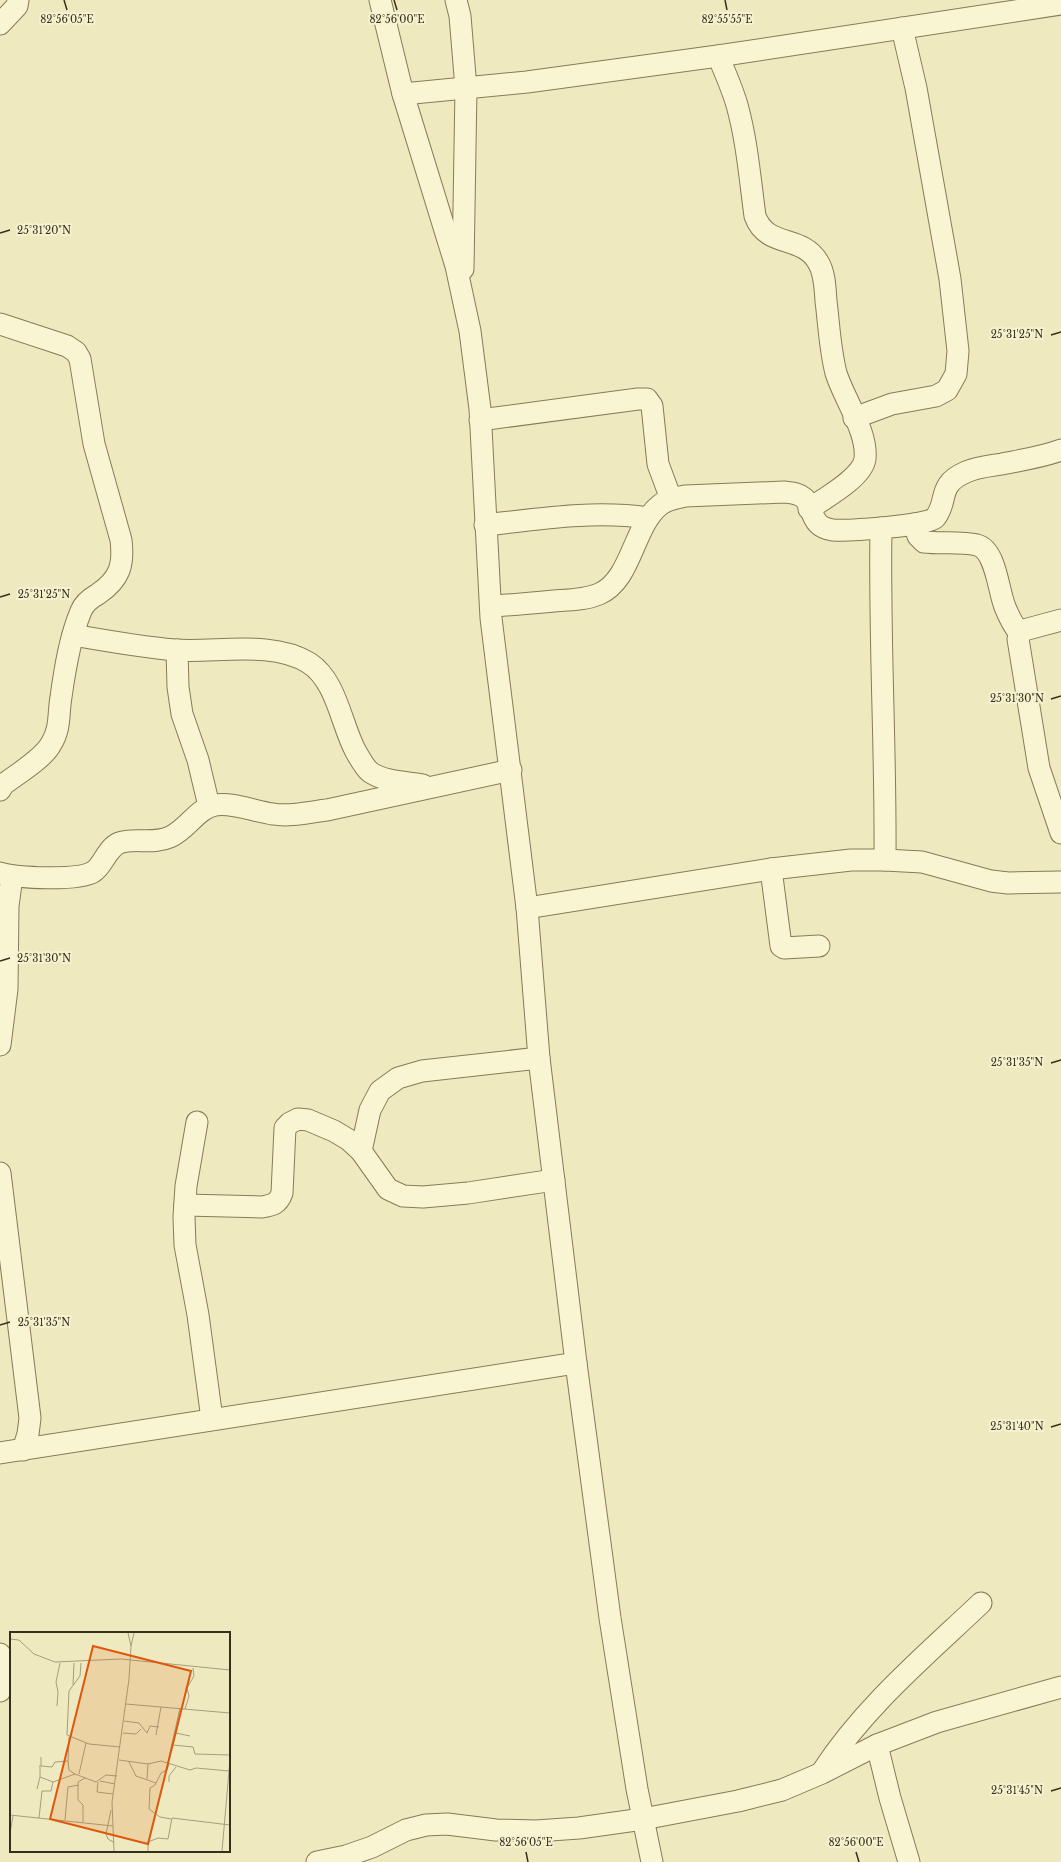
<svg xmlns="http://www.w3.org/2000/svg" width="1061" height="1862" viewBox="0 0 1061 1862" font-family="'Libre Baskerville',serif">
<rect width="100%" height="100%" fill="#efe9bf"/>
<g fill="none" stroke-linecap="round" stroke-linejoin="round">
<defs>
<g id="minor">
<path d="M380,0L403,94L456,266L470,331L480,409L491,618L527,908L539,1058L576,1363L610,1618L637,1789L652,1862"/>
<path d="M456,0L460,16L466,88L463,269"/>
<path d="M0,24L17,6L18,0"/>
<path d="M718,56C725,72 732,88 737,105C747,141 750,179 755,216C767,249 802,234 818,262C825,273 825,288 826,301C829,325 830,350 836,373C844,399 868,432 865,459C862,478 825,498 809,509"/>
<path d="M403,94L527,82L718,56L1061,4"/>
<path d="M0,324L67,346L76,352L80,359L94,444L121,540C124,565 120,579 98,594C91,598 84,603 81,611C70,637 65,668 61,697C58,714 61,728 51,744C43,759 17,774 3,785L0,790"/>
<path d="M854,418L892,404L936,396L947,390L956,374L958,351L950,279L916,88L902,28"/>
<path d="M480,420L638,399H647L652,406L658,464L671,499"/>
<path d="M914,524L918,536L924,542C942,544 960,541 977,545C996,550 998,590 1005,607C1009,617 1013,625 1020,634"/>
<path d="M485,525C539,519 594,510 648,518"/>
<path d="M881,528C879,638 886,749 885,860"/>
<path d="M491,606C512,605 533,603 554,601C569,600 585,600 599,594C632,580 633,526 660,505C667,499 677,498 685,496L784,492C791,493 798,493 804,498C815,508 809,527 833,530C847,531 928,526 935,518C949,501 936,485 966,472C977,467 990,466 1002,464C1022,460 1042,457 1061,450"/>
<path d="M1061,620L1024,630L1020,634L1018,639L1039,768L1061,833"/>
<path d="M73,635C107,641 141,647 175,650C217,653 272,640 309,663C336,680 341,723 355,750C359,757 364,767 370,772C384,782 407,782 423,785"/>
<path d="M177,650L178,687L182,714L198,760L209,806"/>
<path d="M771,869L781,946L784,948L819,946"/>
<path d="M0,873C17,878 77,881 93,872C104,865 106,849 119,843C134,837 152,845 170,837C188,829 197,808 216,805C231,802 257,812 273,814C291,817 309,812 327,810L511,770"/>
<path d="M527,908L771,869L851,860H885L922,862L991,881L1008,883L1061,882"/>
<path d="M0,1045L7,989L8,906L12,876"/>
<path d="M197,1122L186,1186L184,1217L185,1245L198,1315L212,1419"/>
<path d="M361,1151L370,1110L380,1091L398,1078L422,1071L539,1058"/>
<path d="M0,1173L30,1418L28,1434L23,1450"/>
<path d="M185,1205L262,1207C273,1205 278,1204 282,1193L285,1128L290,1123L298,1119L308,1120L334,1131L349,1140L361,1151L388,1189L403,1196L423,1197L468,1193L554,1180"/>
<path d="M0,1453L576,1363"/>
<path d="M0,1654L4,1678L0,1691"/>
<path d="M877,1745L890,1798L909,1862"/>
<path d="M822,1772C864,1707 925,1656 981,1603"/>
<path d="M317,1862L346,1856L372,1847L406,1830L426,1825L447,1824L496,1830L536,1831L579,1828L643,1819L738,1801L782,1790L822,1773L877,1745L937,1722L1061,1687"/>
</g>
</defs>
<!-- minor casing -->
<use href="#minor" stroke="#887a57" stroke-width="23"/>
<!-- minor -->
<use href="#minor" stroke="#f9f5d2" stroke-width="21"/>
</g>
<!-- ticks -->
<path fill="none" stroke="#372e1c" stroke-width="1.5" d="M64,0L67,10M394,0L397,10M725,0L727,10M0,233L10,230M1051,335L1061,332M0,597L10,594M1051,699L1061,696M0,961L10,958M1051,1063L1061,1060M0,1325L10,1322M1051,1427L1061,1424M1051,1791L1061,1788M526,1852L528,1862M856,1852L859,1862"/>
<!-- overview -->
<g transform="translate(10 1632)">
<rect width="220" height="220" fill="#efe9bf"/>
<path fill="none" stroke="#a59e7e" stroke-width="1" d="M0,7L9,8L24,22L45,30L111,27L220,38M121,14L124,1M71,31L70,44L59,59L57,103L79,112L110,115M63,53L64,31M116,72L220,81M47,74L48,60L46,50L50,31M175,77L179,64L177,56L184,44L183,36M114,89L129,91L137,101L140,94L149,95M113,101L126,102L131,97M166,101L180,104M146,103L151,75M163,113L183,115L185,122L220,123M31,125V134L42,135L45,130L58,129L59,105M109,128L138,132L151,129L180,138L186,136L219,139M58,129L59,138L65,142M119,130L126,144L146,151M158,130L170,76M159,131L157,138L151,141L145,153L140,156L139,177L150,185L161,187M30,133V145L43,150L65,142L86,150L96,143L107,144M69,142L76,111M137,147L138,132M90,149L105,152M88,150L87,160L103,162M159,150V144L166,135M27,157L30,145M101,178L96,202L98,207L103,210M0,183L103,194M29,186L32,159H41L43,150M55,188L58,155L69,153M73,190V173L68,168V150L75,146M0,201L3,184M104,219L102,170L119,47L121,14L118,1M138,219V210L148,206L158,207L162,186L220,193M212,219L220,128"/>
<path fill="#df570d" fill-opacity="0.15" stroke="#df570d" stroke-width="2" d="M83,14L181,39L138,212L40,187Z"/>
<rect width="220" height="220" fill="none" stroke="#372e1c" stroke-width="2"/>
</g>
<g font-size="10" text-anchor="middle" fill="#372e1c" stroke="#f6f2cf" stroke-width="4" stroke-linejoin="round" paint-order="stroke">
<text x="727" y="23">82°55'55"E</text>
<text x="67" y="23">82°56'05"E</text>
<text x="397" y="23">82°56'00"E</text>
<text x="44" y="234">25°31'20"N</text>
<text x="1017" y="338">25°31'25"N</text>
<text x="44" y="598">25°31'25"N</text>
<text x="1017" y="702">25°31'30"N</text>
<text x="44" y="962">25°31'30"N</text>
<text x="1017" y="1066">25°31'35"N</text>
<text x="44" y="1326">25°31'35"N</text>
<text x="1017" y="1430">25°31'40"N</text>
<text x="1017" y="1794">25°31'45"N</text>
<text x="526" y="1846">82°56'05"E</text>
<text x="856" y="1846">82°56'00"E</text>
</g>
</svg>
